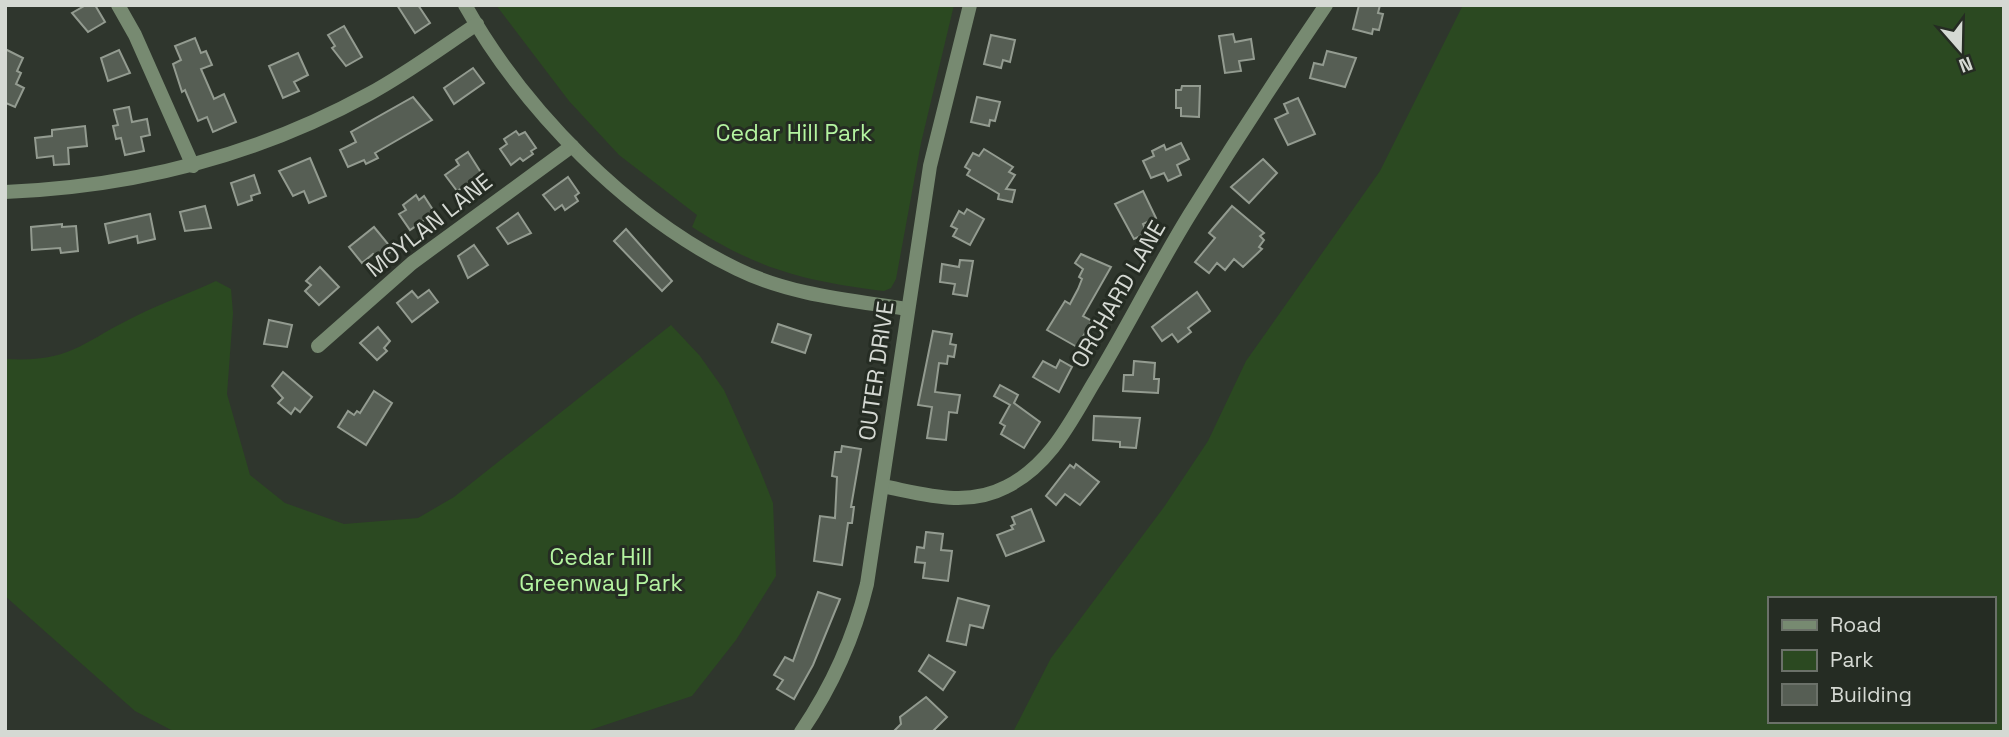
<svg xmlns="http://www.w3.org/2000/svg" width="2009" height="737" viewBox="0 0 2009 737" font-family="'Space Grotesk',sans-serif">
<rect width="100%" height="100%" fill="#2f362d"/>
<!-- green -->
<g fill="#2b4921" fill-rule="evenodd">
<path d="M496,5H954L921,143L896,279L891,288L884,291C806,281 759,270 692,227L697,215L619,155L569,101Z"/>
<path d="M1463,5H2004V732H1013L1051,658L1164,507L1208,441L1246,361L1380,171ZM1769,599H1993V721H1769Z"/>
<path d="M216,281L231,289L233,313L227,394L250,475L285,503L344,524L418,518L454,497L671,325L700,356L724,390L760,470L773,503L776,576L736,640L692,696L584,732H175L135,711L5,596V359C71,363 82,342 136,316C162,303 190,293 216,281Z"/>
</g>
<!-- building -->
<g fill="#565e54" stroke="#939b90" stroke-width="2">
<path d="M86,5H95L105,22L88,32L72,13Z"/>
<path d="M397,5H418L430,23L415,33Z"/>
<path d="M1359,5H1380L1378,13L1383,14L1379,30L1373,29L1372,34L1353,29Z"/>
<path d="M344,26L362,57L346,66L332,48L335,46L328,35Z"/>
<path d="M1233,34L1235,42L1251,39L1254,59L1239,61L1241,71L1225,73L1219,36Z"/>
<path d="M991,35L1015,40L1010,62L1003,60L1001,68L984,64Z"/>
<path d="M195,38L201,53L206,51L212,65L201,69L214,99L224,94L236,122L213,132L207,117L198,121L185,90L182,92L173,64L181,60L175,46Z"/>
<path d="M5,49L23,58L17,71L21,73L16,84L24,88L15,107L6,103L5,105Z"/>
<path d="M119,50L130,73L108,81L101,58Z"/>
<path d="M1327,51L1356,58L1345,87L1310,78L1314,63L1323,65Z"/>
<path d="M298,53L308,75L294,82L299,91L283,98L269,66Z"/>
<path d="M473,68L484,83L454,104L444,88Z"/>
<path d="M1182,86H1200L1199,117L1181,116V108H1176V90H1181Z"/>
<path d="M413,97L432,120L375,153L378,158L366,164L364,160L348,167L340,150L356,142L351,132Z"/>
<path d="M977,97L1000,102L995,121L990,120L989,126L971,122Z"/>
<path d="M1298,98L1315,134L1288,145L1275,119L1288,113L1284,104Z"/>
<path d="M129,107L132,122L147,119L150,135L141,137L144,151L125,155L121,138L116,139L113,126L118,125L114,110Z"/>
<path d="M85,126L87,146L68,148L69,164L54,165L53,156L37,158L35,138L52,136V130Z"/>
<path d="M516,131L519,135L525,132L536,148L531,151L533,154L523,161L520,158L511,165L500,149L507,144L504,139Z"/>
<path d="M1181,143L1189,159L1177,165L1181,175L1168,181L1164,173L1151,178L1143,161L1154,156L1152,151L1164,145L1166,150Z"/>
<path d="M984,149L1013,167L1009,172L1015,175L1006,189L1015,190L1012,202L998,199L999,194L967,175L970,170L965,167L973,153L979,156Z"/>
<path d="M468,152L487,182L475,190L470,183L457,191L445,175L459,165L456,160Z"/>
<path d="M310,158L326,196L309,203L304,191L293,196L279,171Z"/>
<path d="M1263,159L1277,173L1249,203L1231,187Z"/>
<path d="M254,175L260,193L251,196L252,200L238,205L231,183Z"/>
<path d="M568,177L579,193L575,196L578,201L565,210L562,205L555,210L543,195Z"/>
<path d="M1143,191L1156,218L1143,224L1147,233L1134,239L1115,204Z"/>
<path d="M416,195L419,200L424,196L435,213L410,230L399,214L406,210L403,205Z"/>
<path d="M205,206L211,228L185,231L180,212Z"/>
<path d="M1232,206L1264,233L1260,236L1264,240L1259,247L1262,249L1243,267L1234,259L1225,270L1217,263L1209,273L1195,262L1215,238L1209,233Z"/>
<path d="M967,209L984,219L970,245L953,236L957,229L951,226L959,211L964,214Z"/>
<path d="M518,213L531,233L508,244L497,228Z"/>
<path d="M150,214L155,239L138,243L137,236L109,243L105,224Z"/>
<path d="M62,224V227L76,226L78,251L61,253L60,248L32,250L31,227Z"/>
<path d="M374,227L393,250L379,261L373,254L362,263L349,247Z"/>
<path d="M626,229L672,281L662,291L614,241Z"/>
<path d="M474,245L488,265L468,278L458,256Z"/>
<path d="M1081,254L1111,267L1083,316L1092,321L1077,347L1047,330L1065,301L1070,304L1078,289L1082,279L1079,277L1083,269L1075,263Z"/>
<path d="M960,260L973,261L967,296L953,294L955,284L940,282L942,264L959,267Z"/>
<path d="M320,267L339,287L319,305L305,291L311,285L306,281Z"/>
<path d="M429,290L438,302L412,322L397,303L412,291L418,298Z"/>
<path d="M1197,292L1210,311L1188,328L1191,332L1178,342L1172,334L1162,341L1152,327Z"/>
<path d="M269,320L292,325L287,347L264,344Z"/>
<path d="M778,324L811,335L805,353L772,342Z"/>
<path d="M378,327L390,341L384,348L387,351L377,360L360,343Z"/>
<path d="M933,331L952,334L950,344L956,345L954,357L948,356L947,364L939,363L935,392L960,395L957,413L949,412L946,440L927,438L932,407L918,405Z"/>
<path d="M1060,360L1072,367L1059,392L1033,377L1043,361L1056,368Z"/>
<path d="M1134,361L1155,363L1154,379H1159L1158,393L1123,391L1124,375H1133Z"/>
<path d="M283,372L312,397L300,412L295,408L291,414L278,403L283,398L272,386Z"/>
<path d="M1000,385L1018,395L1014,403L1040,422L1024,448L1001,434L1005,426L1000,423L1010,405L994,396Z"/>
<path d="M374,391L392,403L366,445L338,427L348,411L354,415L357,411L360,413Z"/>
<path d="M1094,416L1140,418L1136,448L1120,447V442L1093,440Z"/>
<path d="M842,446L861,449L851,507H854L852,523H848L842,565L814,561L820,516L835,518L837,477L832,476L835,452H841Z"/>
<path d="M1076,464L1099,482L1080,505L1065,494L1056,505L1046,496L1070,465L1074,468Z"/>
<path d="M1031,509L1044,541L1006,556L997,535L1013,529L1011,526L1015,524L1012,517Z"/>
<path d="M926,532L943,534L941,550L952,551L948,581L923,578L925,563L915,562L917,547L924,548Z"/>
<path d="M818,592L840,599L813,665L794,699L777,689L783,680L774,675L785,657L793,661Z"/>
<path d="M958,598L989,606L983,628L970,625L966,645L947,641Z"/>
<path d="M929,655L955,672L943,690L919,671Z"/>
<path d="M926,697L947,717L932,732H893L901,724L900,717Z"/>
</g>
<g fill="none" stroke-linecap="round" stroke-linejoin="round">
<!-- minor -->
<g stroke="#778a71" stroke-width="14">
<path d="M118,5L135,35L193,166"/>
<path d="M465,5C524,110 629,217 737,269C790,295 850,300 907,309"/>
<path d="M5,192C134,187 256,156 369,94C406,74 441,48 477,24"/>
<path d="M318,346L412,263L572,146"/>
<path d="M882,486C924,494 966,508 1006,487C1049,466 1070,423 1093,384C1127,328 1156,269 1190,214C1234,143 1279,74 1326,5"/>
<path d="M801,732C833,685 854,638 867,584L930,166L970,5"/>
</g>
</g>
<g text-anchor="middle" stroke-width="6" stroke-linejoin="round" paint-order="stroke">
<!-- park labels -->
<g font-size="23" fill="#b4f4a0" stroke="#252c23">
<text x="794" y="141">Cedar Hill Park</text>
<text x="601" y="565">Cedar Hill<tspan x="601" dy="26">Greenway Park</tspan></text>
</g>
<!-- street labels -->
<g font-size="23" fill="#d5d9d3" stroke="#252c23">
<text transform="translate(429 225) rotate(-38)" y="8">MOYLAN LANE</text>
<text transform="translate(1118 294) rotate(-60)" y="8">ORCHARD LANE</text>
<text transform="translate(876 371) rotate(-82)" y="8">OUTER DRIVE</text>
</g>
</g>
<!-- border -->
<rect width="2009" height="737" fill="none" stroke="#d5d9d3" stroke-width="14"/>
<!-- legend -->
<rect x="1768" y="597" width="228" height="126" fill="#252c23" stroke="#6b7169" stroke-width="2"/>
<rect x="1782" y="620" width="35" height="10" fill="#778a71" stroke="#6b7169" stroke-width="2"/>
<text x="1830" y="632" font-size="21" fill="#d5d9d3">Road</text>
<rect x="1782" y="650" width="35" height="21" fill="#2b4921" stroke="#6b7169" stroke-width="2"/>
<text x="1830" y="667" font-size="21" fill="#d5d9d3">Park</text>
<rect x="1782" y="684" width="35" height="21" fill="#565e54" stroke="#6b7169" stroke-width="2"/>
<text x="1830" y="702" font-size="21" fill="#d5d9d3">Building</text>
<!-- north arrow -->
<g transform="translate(1960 49) rotate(160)" stroke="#252c23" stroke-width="5" paint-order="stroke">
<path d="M0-5L12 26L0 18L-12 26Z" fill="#d5d9d3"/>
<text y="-10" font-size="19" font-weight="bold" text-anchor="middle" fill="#d5d9d3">N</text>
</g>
</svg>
